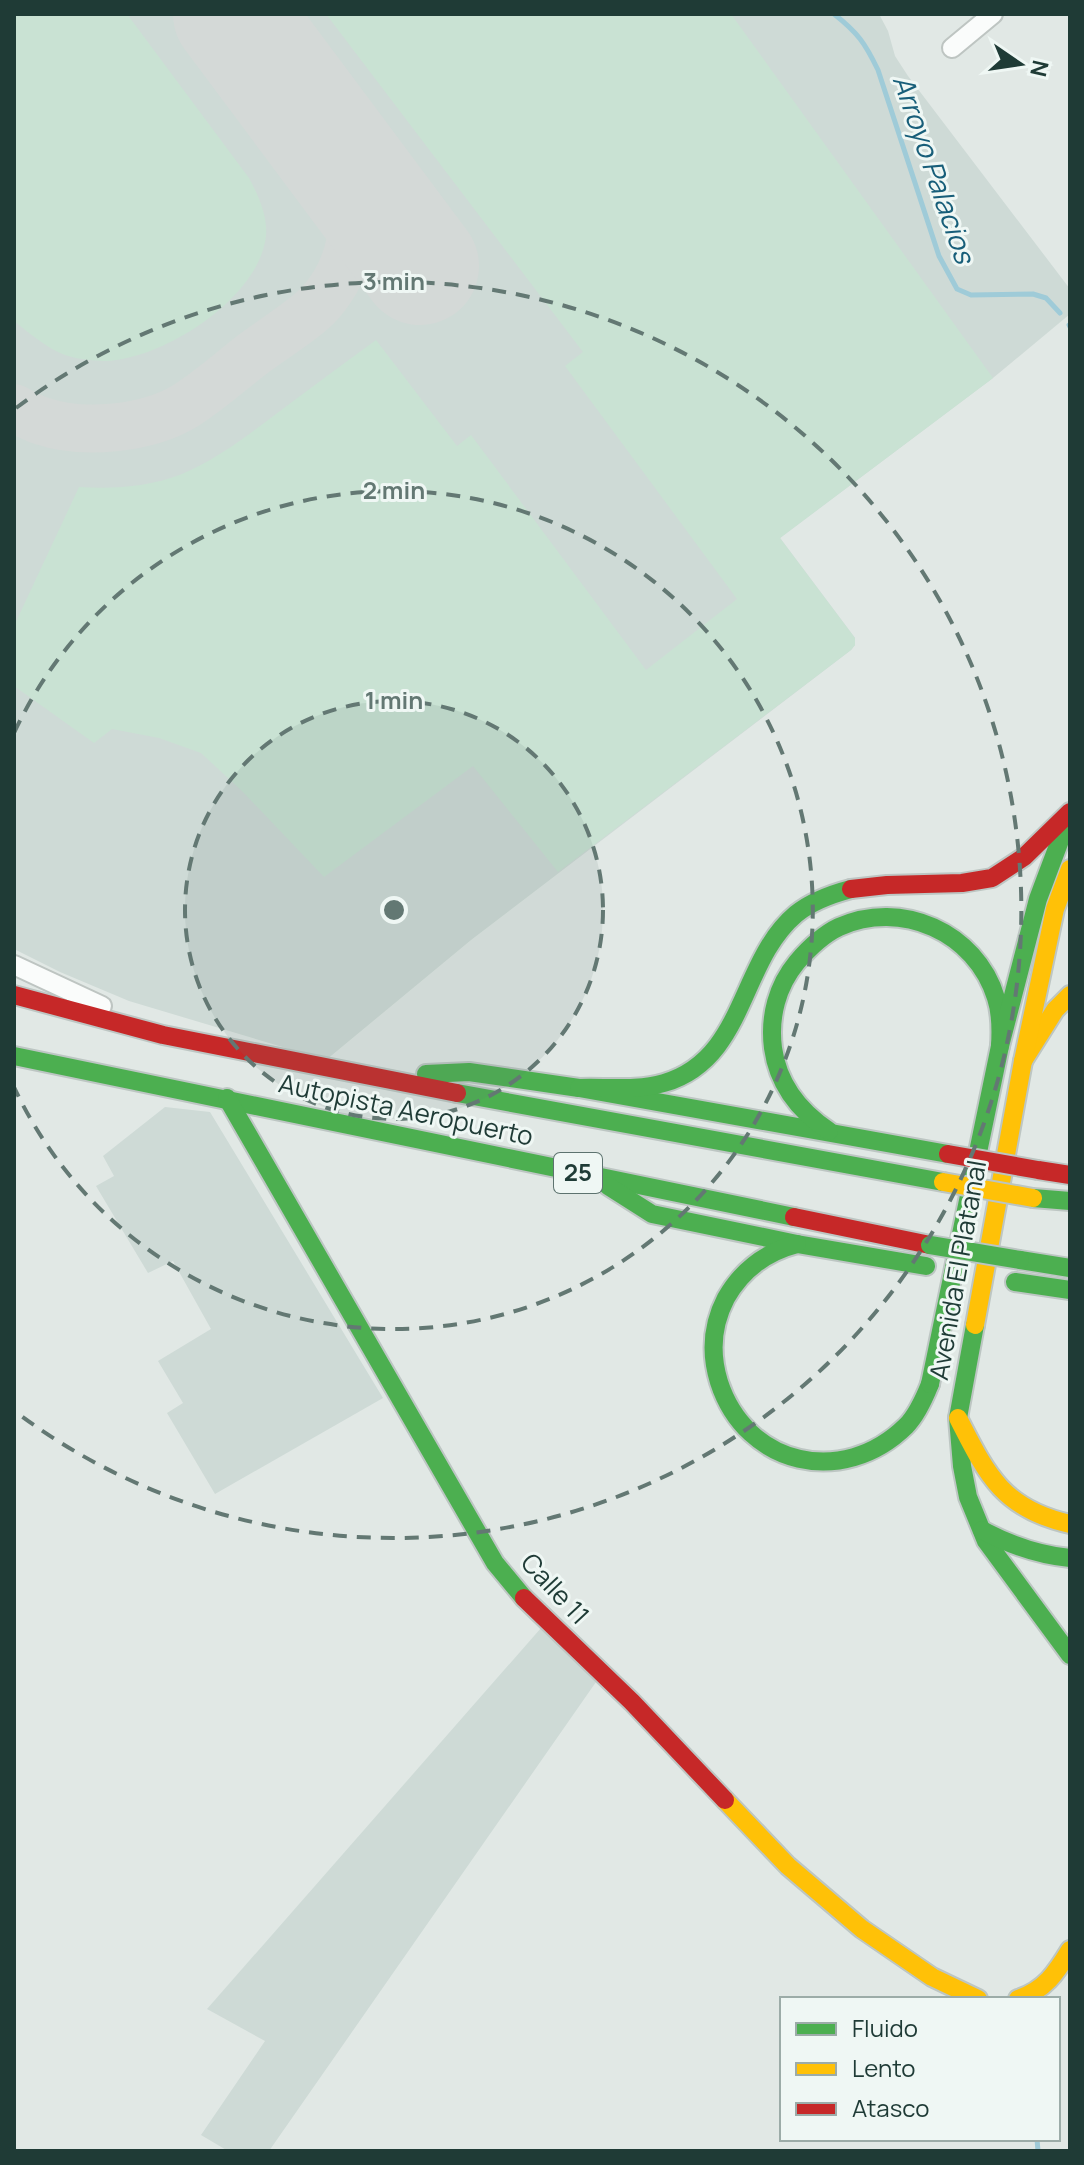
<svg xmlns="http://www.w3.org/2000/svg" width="1084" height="2165" viewBox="0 0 1084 2165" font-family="Manrope,sans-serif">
<rect width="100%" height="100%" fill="#e1e8e5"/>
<!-- built -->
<g fill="#cedad6">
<path d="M14,14H879L888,31L895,56L908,76L1070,289V314L993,378L780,538L855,638V645L851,650L471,940L326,1060L129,1001L60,972L14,949Z"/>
<path d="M165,1107L210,1112L383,1398L215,1494L167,1413L183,1403L158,1361L211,1329L173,1261L148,1273L96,1186L114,1176L103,1156Z"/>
<path d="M541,1628L596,1682L269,2151H228L201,2135L265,2041L207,2009Z"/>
</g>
<!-- green -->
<g fill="#c9e2d3">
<path d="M14,14H127L249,178C258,195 268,216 266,236C259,298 165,358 107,361C98,361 86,360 76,358C53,354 32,335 14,321Z"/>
<path d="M326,14H731L993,378L780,538L855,638V645L851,650L558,872L473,766L324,877L242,791L201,753L159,738L112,729L94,743L14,686V626L79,487C114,489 149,487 182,474C216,460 247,436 276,414C309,389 342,365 376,340L457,446L471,435L646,670L737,599L565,366L583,352Z"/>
</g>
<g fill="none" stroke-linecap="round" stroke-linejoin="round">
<!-- stream -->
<g stroke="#9fcbd8" stroke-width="5">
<path d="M834,14C858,33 865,43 878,70L939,256L957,289L971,295L1033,294L1046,298L1060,313"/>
<path d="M1069,325L1070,327"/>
<path d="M1037,2139L1038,2151"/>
</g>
<!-- taxiway -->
<path stroke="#d4d9d7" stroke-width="48" d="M14,408C23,413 32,418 42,421C83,435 147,429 185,406C209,391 231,371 253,354C273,339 306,319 321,302C351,267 361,219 345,176C339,160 329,147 321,133"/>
<!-- runway -->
<path stroke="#d4d9d7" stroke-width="118" d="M232,14L420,266"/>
<defs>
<g id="street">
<path d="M952,48L993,14"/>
<path d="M14,965L102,1006"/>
</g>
<g id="fast">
<path d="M14,1056L794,1217"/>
<path d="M426,1074L469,1072L579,1088L948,1154"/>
<path d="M579,1088C606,1087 638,1091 664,1083C746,1059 739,962 796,914C812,901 832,894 851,889"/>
<path d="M457,1093L943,1182"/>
<path d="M227,1098L495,1563L524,1598"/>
<path d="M829,1131C799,1111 778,1084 773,1048C769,1017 777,986 797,962C809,948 822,935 839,927C901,899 976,932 996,998C1001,1013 1001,1030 1000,1046"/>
<path d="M608,1186L652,1214L797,1244L926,1266"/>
<path d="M1033,1198L1070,1201"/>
<path d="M797,1244C766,1252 742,1270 726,1298C712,1325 710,1353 719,1382C746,1466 843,1488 906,1426C917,1415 924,1399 930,1384"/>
<path d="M1020,1260L1070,1268"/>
<path d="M1015,1282L1070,1290"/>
<path d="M975,1325L958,1418L962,1466L968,1497L986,1541L1070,1655"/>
<path d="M930,1384L1000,1046L1038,899L1068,819"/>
<path d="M982,1530C1010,1545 1038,1555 1070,1558"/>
</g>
<g id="slow">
<path d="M1023,1061L1055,1010L1070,995"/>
<path d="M975,1325L1023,1061L1055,909L1070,869"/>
<path d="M958,1418C987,1475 1003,1509 1070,1524"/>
<path d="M725,1800L788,1866L862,1929L932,1977L978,1999"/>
<path d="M1018,1999C1045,1990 1056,1973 1070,1950"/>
</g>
<g id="jam">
<path d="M851,889L887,885L962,883L992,878L1024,857L1070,812"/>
<path d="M14,995L163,1035L457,1093"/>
<path d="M1038,1170L1070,1175"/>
<path d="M794,1217L930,1245"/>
<path d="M524,1598L632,1702L725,1800"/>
</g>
</defs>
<!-- street casing -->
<use href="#street" stroke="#bec5c2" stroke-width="22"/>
<!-- fast casing -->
<use href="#fast" stroke="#bdc6c3" stroke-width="22"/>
<!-- slow casing -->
<use href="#slow" stroke="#bdc6c3" stroke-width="22"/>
<!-- jam casing -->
<use href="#jam" stroke="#bdc6c3" stroke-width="22"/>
<!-- street -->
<use href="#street" stroke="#fafcfb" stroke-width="18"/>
<!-- fast -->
<use href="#fast" stroke="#4caf50" stroke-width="18"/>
<!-- slow -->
<use href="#slow" stroke="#ffc107" stroke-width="18"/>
<!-- jam -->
<use href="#jam" stroke="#c62828" stroke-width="18"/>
<defs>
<path id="fast-bridge" d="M930,1245L1020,1260"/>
<path id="slow-bridge" d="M943,1182L1033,1198"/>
<path id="jam-bridge" d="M948,1154L1038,1170"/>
</defs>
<!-- fast-bridge casing -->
<use href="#fast-bridge" stroke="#bbc5c2" stroke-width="22" stroke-linecap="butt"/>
<!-- slow-bridge casing -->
<use href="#slow-bridge" stroke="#bbc5c2" stroke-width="22" stroke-linecap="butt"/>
<!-- jam-bridge casing -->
<use href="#jam-bridge" stroke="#bbc5c2" stroke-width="22" stroke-linecap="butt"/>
<!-- fast-bridge -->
<use href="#fast-bridge" stroke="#4caf50" stroke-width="18"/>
<!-- slow-bridge -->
<use href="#slow-bridge" stroke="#ffc107" stroke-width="18"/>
<!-- jam-bridge -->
<use href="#jam-bridge" stroke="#c62828" stroke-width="18"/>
</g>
<!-- distance rings -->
<circle cx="394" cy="910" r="209" fill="#637873" fill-opacity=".12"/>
<g fill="none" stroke="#637873" stroke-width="4" stroke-dasharray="14 10">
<circle cx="394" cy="910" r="209"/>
<path d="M14 733A419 419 0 1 1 14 1087"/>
<path d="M16 408A628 628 0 1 1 16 1412"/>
</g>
<g text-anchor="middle" stroke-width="6" stroke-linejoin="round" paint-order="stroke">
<!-- shield labels -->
<rect fill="#eff7f4" stroke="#5d736f" stroke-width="2" x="554" y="1153" width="48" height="40" rx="6"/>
<g font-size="24" font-weight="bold" fill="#1f3b36">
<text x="578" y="1181">25</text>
</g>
<!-- street labels -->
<g font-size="26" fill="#1f3b36" stroke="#eff7f4">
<text transform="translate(406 1110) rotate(12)" y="9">Autopista Aeropuerto</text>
<text transform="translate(958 1270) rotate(-80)" y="9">Avenida El Platanal</text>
<text transform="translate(555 1589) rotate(47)" y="9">Calle 11</text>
</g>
<!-- water labels -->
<g font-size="28" font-style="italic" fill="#175e79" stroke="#eff7f4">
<text transform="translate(934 169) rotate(71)" y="10">Arroyo Palacios</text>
</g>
</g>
<circle cx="394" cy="910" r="12" fill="#637873" stroke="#eff7f4" stroke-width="4"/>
<g font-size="24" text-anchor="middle" font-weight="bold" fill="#637873" stroke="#eff7f4" stroke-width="6" stroke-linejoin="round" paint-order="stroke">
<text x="394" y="290">3 min</text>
<text x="394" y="499">2 min</text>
<text x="394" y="709">1 min</text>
</g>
<!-- border -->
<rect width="1084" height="2165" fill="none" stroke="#1f3b36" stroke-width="32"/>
<!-- legend -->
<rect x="780" y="1997" width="280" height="144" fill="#eff7f4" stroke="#9caca8" stroke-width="2"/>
<rect x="796" y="2023" width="40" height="12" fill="#4caf50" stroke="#9caca8" stroke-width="2"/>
<text x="852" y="2037" font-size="24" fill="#1f3b36">Fluido</text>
<rect x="796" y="2063" width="40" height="12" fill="#ffc107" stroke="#9caca8" stroke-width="2"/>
<text x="852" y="2077" font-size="24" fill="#1f3b36">Lento</text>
<rect x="796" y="2103" width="40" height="12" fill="#c62828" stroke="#9caca8" stroke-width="2"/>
<text x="852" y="2117" font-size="24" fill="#1f3b36">Atasco</text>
<!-- north arrow -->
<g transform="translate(1020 64) rotate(103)" stroke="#eff7f4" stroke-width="6" paint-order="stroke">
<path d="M0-6L14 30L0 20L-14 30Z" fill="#1f3b36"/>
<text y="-12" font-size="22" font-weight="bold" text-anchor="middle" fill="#1f3b36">N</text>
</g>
</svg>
